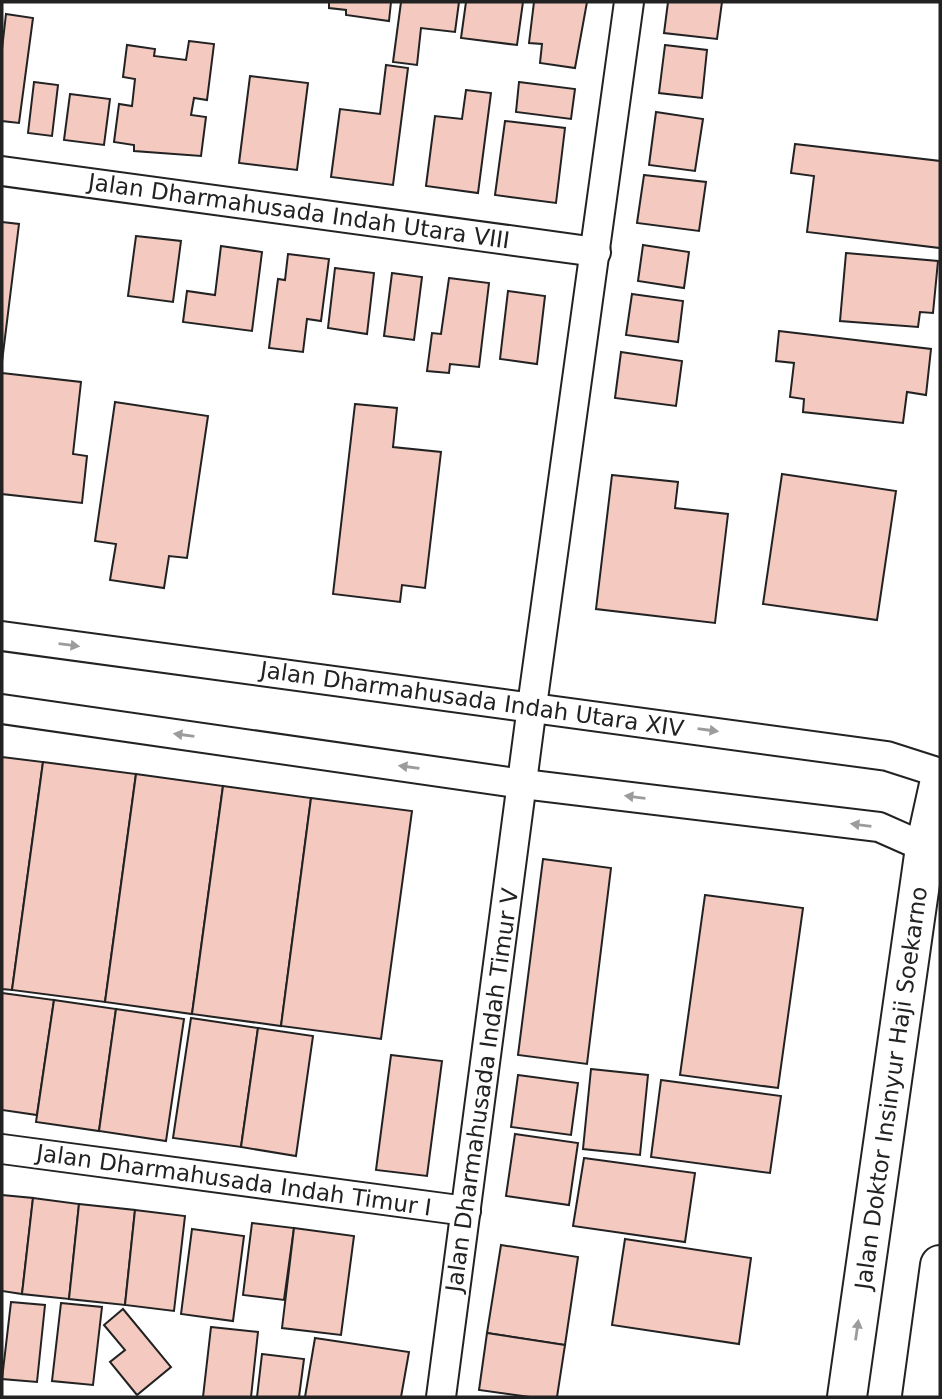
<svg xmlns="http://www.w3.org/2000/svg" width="942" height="1399" viewBox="0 0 942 1399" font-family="'DejaVu Sans',sans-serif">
<rect width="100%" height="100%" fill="#fff"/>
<!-- building -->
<g fill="#f3c9c0" stroke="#222" stroke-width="2">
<path d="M329,2H391L389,21L346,15V10L329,8Z"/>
<path d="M401,2H459L455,32L421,28L417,65L393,62Z"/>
<path d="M466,2H523L517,45L461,38Z"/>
<path d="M534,2H587L575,68L540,63L542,44L529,43Z"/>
<path d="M668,2H722L717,39L664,33Z"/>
<path d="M6,14L33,18L19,123L2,121V49Z"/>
<path d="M189,41L214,44L207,100L194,98L191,115L206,117L201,156L134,151V145L114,142L119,104L132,106L135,79L123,77L127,45L155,49L154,56L186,60Z"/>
<path d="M665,45L707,50L702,98L659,93Z"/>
<path d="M386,65L408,68L393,185L331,177L340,109L380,114Z"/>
<path d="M250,76L308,83L297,170L239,163Z"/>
<path d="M34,82L58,85L52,136L28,133Z"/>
<path d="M519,82L575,89L571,119L516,112Z"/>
<path d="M466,90L491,93L478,193L426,186L435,116L462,119Z"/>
<path d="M70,94L110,99L104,145L64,140Z"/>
<path d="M656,112L703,119L695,171L649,165Z"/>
<path d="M505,121L565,128L556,203L495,195Z"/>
<path d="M795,144L940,161V248L807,232L814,176L791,173Z"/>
<path d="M644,175L706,182L699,231L637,223Z"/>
<path d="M2,222L19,224L2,362Z"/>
<path d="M136,236L181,241L173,302L128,296Z"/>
<path d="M643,245L689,252L684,288L638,281Z"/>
<path d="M221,246L262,252L252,331L183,322L187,291L215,295Z"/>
<path d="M846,253L938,261L933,313L920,312L918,327L840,321Z"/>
<path d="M288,254L329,259L321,321L307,319L303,352L269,348L278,279L285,280Z"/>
<path d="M335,268L374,273L367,334L328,328Z"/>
<path d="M392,273L422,277L414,340L384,336Z"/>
<path d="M449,278L489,283L479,367L450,364L449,373L427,371L432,333L441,334Z"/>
<path d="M508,291L545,296L537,364L500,359Z"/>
<path d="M632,294L683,301L678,342L626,335Z"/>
<path d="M779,331L931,349L926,395L907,392L903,423L803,412L804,399L790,397L794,363L776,361Z"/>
<path d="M621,352L682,361L676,406L615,398Z"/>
<path d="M2,373L81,382L73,454L87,456L82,503L2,494Z"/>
<path d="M115,402L208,416L187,558L169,556L164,588L110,580L116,544L95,541Z"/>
<path d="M355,404L397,408L393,447L441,452L425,588L402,585L400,602L333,594Z"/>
<path d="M782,474L896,491L877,620L763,604Z"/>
<path d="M612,475L678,482L675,508L728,514L715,623L596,609Z"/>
<path d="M2,757L43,762L12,990L2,989Z"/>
<path d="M43,762L136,774L105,1002L12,990Z"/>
<path d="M136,774L223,786L192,1014L105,1002Z"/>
<path d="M223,786L311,798L281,1026L192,1014Z"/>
<path d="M311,798L412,811L381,1039L281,1026Z"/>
<path d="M543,859L611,868L587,1064L518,1055Z"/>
<path d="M705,895L803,908L778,1088L680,1075Z"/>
<path d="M2,993L54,1000L37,1115L2,1110Z"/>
<path d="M54,1000L116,1009L99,1131L36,1122Z"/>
<path d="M116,1009L184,1019L166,1141L99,1131Z"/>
<path d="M191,1018L258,1028L241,1147L173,1138Z"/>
<path d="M258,1028L313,1036L296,1156L241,1147Z"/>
<path d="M391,1055L442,1061L427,1176L376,1170Z"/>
<path d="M591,1069L648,1075L640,1155L583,1149Z"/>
<path d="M518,1075L578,1083L571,1135L511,1127Z"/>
<path d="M661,1080L781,1096L770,1173L651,1157Z"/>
<path d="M515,1134L578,1143L569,1205L506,1196Z"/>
<path d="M584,1158L695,1173L685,1242L573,1226Z"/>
<path d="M2,1195L33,1198L22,1294L2,1291Z"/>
<path d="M33,1198L79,1204L69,1299L22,1294Z"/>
<path d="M79,1204L135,1210L125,1305L69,1299Z"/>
<path d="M135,1210L185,1216L174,1311L125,1305Z"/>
<path d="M252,1223L294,1228L284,1300L243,1295Z"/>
<path d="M294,1228L354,1236L341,1335L282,1328Z"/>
<path d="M192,1229L244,1236L233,1321L181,1314Z"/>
<path d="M625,1239L751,1258L739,1344L612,1325Z"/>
<path d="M501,1245L578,1257L565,1345L487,1333Z"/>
<path d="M11,1302L45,1305L37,1382L2,1379Z"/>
<path d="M61,1303L102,1307L93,1385L52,1381Z"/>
<path d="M123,1309L171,1367L137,1395L110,1362L125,1350L104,1325Z"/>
<path d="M211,1327L258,1332L251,1397H203Z"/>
<path d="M487,1333L565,1345L557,1397H530L479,1390Z"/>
<path d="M315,1338L409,1352L401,1397H305Z"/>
<path d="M262,1354L304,1359L299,1397H257Z"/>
</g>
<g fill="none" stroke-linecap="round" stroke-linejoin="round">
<defs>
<g id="minor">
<path d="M2,171L596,252"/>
<path d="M2,636L887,756L940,773"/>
<path d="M2,709L523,784L879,827L940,854"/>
<path d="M2,1149L466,1211"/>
<path d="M441,1397L532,706L629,2"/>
</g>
<g id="primary">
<path d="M847,1397L925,848L940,780"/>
<path d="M922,1397L940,1265"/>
</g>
</defs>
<!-- minor casing -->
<use href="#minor" stroke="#222" stroke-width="32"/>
<!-- primary casing -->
<use href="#primary" stroke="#222" stroke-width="42"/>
<!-- minor -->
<use href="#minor" stroke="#fff" stroke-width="28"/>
<!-- primary -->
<use href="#primary" stroke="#fff" stroke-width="38"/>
</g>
<!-- one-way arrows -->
<defs><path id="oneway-solid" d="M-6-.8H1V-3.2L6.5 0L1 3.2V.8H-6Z" transform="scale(1.75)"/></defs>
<g fill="#9c9c9c">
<use href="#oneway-solid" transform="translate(69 645) rotate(7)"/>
<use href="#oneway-solid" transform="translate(708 730) rotate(8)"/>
<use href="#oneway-solid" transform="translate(184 735) rotate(-172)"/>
<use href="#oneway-solid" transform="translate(409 767) rotate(-172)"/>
<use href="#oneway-solid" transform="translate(635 797) rotate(-173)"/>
<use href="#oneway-solid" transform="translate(861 825) rotate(-173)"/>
<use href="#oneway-solid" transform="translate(857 1330) rotate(-82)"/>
</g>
<g text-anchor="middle" stroke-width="5" stroke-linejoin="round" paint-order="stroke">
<!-- street labels -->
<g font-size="23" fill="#222" stroke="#fff">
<text transform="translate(299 211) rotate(8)" y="8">Jalan Dharmahusada Indah Utara VIII</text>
<text transform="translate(472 699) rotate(8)" y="8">Jalan Dharmahusada Indah Utara XIV</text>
<text transform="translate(891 1088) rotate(-82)" y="8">Jalan Doktor Insinyur Haji Soekarno</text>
<text transform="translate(482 1090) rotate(-82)" y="8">Jalan Dharmahusada Indah Timur V</text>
<text transform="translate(234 1180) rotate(8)" y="8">Jalan Dharmahusada Indah Timur I</text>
</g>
</g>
<!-- border -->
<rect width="942" height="1399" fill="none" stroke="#222222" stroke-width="7"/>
</svg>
